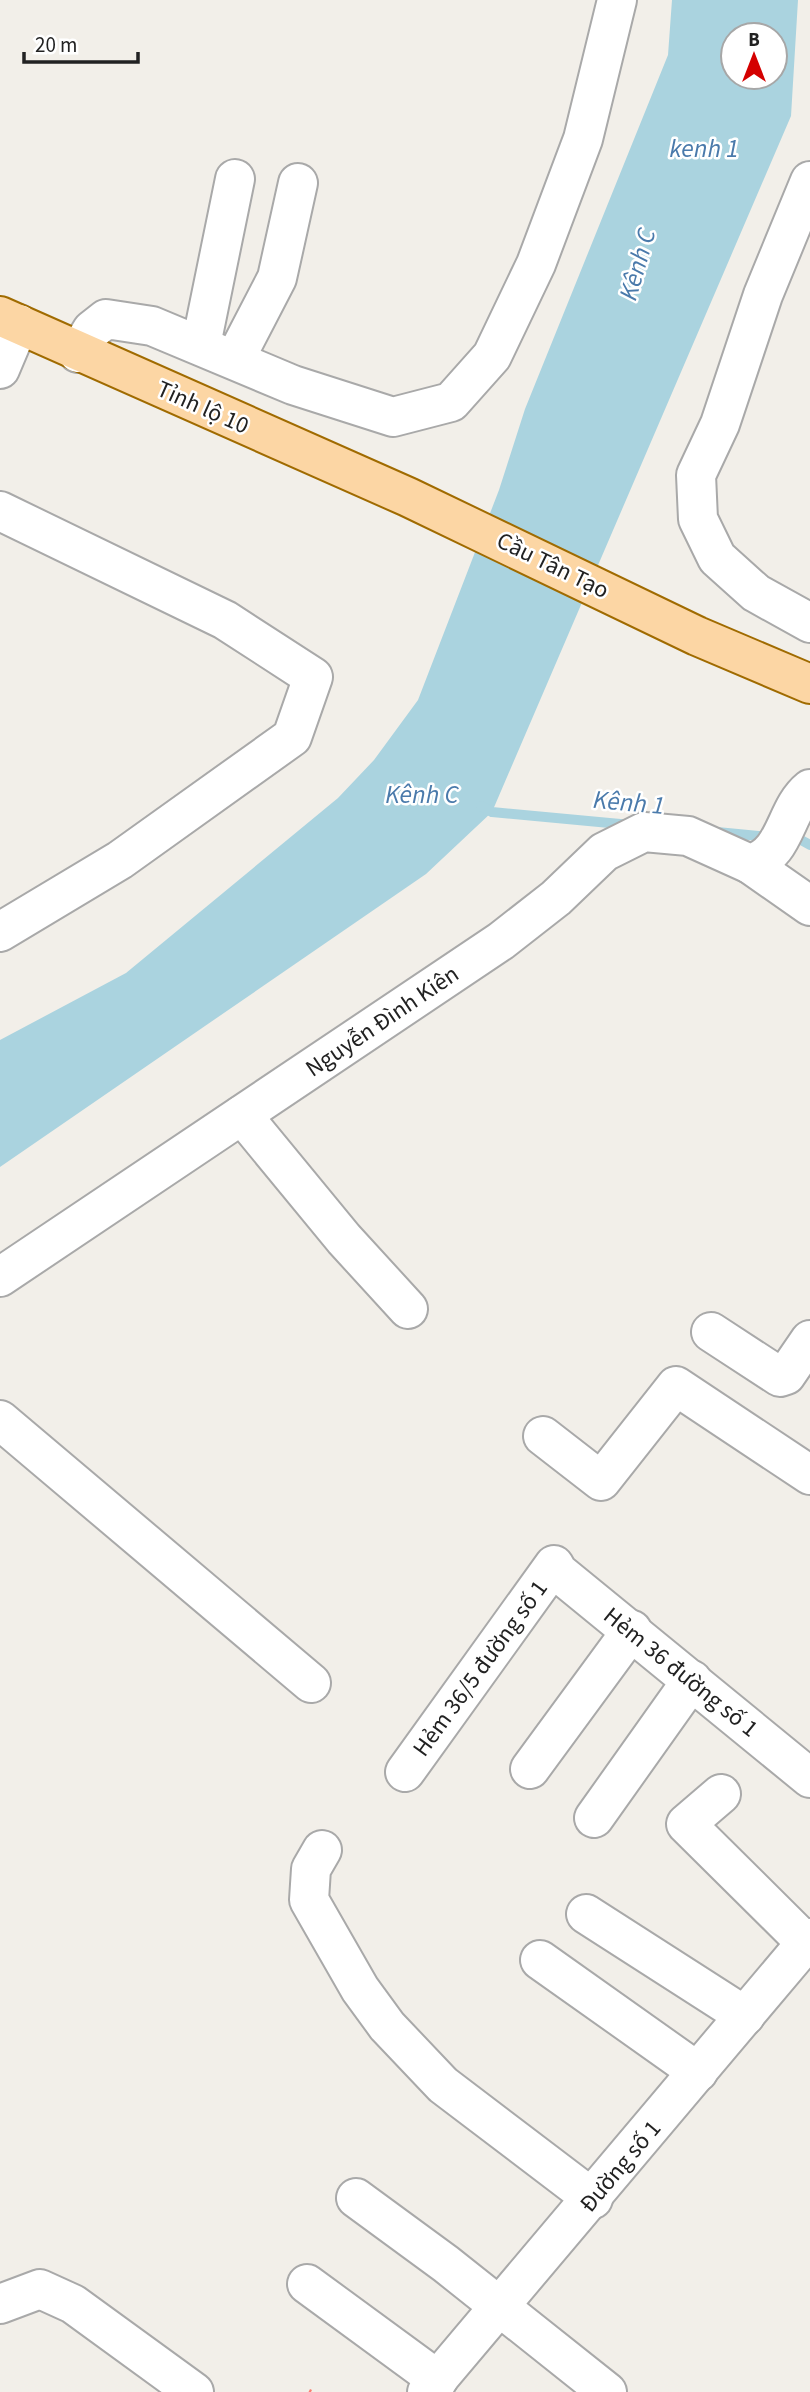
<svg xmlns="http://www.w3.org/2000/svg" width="810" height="2392" viewBox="0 0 810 2392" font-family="'Source Sans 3',sans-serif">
<rect width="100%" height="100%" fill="#f2efe9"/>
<!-- water -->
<path fill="#aad3df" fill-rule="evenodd" d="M672,0H798L791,116L492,812L426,874L0,1167V1040L126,973L338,798L374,760L418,700L499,490L525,409L668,55ZM733,35H775V77H733Z"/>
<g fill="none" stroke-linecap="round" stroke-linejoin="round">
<!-- stream -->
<g stroke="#aad3df" stroke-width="10">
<path d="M481,806L492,812L631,825"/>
<path d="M717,832L770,837"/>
<path d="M786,839L801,840L810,845"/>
</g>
<defs>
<g id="minor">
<path d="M810,181L763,295L720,424L696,475L698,519L717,558L756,593L810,623"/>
<path d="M201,345L235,179"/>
<path d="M78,353L92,330L106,319L152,326L293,385L393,417L451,402L492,356L536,264L583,139L617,0"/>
<path d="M235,359L277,278L298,183"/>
<path d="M0,369L19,324"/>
<path d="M0,511L225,620L313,677L292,737L120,860L0,932"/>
<path d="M750,864L810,906"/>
<path d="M242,1115L344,1239L408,1309"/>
<path d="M0,1277L501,941L556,898L604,852L644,832L688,836L750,864C787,854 784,810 810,789"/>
<path d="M711,1332L780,1377L786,1375L810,1340"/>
<path d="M0,1420L311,1683"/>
<path d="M543,1436L601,1481L676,1386L810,1475"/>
<path d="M530,1769L632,1630"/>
<path d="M405,1772L554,1565L558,1572L810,1778"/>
<path d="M721,1794L686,1824L806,1943"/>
<path d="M594,1818L692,1680"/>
<path d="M322,1850L311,1869L309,1900L360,1989L387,2026L443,2085L593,2199"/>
<path d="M586,1914L745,2016"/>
<path d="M540,1960L698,2072"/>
<path d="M356,2198L446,2264L607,2392"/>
<path d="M307,2284L438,2380"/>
<path d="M0,2304L40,2289L73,2304L194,2392"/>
<path d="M427,2392L810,1938"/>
</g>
<path id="major" d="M0,316L408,497L697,636L810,684"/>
</defs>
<!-- minor casing -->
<use href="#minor" stroke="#a9a9a9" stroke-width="42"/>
<!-- major casing -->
<use href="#major" stroke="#a06b00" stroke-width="42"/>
<!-- path -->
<path stroke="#fa8072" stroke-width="4.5" stroke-dasharray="3.5 3.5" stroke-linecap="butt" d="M309,2391L311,2392"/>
<!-- minor -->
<use href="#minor" stroke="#fff" stroke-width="38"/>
<!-- major -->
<use href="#major" stroke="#fcd6a4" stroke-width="38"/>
</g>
<g text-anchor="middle" stroke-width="5" stroke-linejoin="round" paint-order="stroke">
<!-- street labels -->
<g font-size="24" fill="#222" stroke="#fff">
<text transform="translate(203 407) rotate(24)" y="8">Tỉnh lộ 10</text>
<text transform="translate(553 565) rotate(26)" y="8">Cầu Tân Tạo</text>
<text transform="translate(382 1021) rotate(-34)" y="8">Nguyễn Đình Kiên</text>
<text transform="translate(480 1668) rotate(-54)" y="8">Hẻm 36/5 đường số 1</text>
<text transform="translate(681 1672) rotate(39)" y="8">Hẻm 36 đường số 1</text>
<text transform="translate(620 2166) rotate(-50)" y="8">Đường số 1</text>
</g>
<!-- water labels -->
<g font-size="26" font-style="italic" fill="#4a7aab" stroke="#fff">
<text x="704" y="157">kenh 1</text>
<text transform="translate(637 264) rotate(-74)" y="9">Kênh C</text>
<text x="422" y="803">Kênh C</text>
<text transform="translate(629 802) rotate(5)" y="9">Kênh 1</text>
</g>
</g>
<!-- north arrow -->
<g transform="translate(754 56)"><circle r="33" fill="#ffffff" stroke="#a7a7a7" stroke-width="2"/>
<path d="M0-5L12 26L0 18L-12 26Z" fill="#d40000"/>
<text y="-10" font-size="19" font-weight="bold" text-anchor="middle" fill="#222222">B</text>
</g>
<!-- scale -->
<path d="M24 52v10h114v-10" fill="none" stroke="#222222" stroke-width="3.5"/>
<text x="35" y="52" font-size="21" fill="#222222" stroke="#ffffff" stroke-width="5" paint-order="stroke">20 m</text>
</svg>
